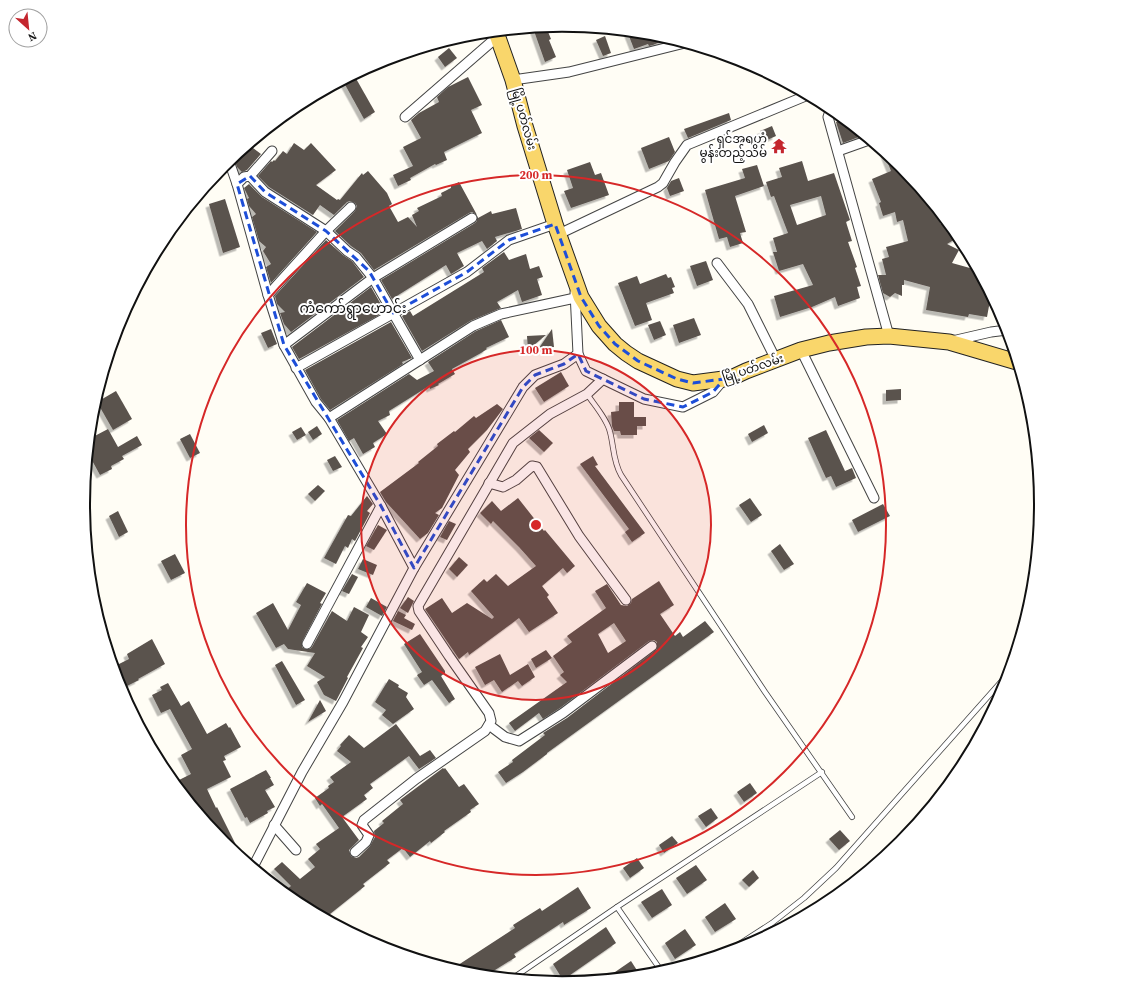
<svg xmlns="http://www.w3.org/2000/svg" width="1124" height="1008" viewBox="0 0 1124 1008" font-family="'Source Serif 4','Noto Sans Myanmar',serif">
<defs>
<filter id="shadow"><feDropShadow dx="-3.5" dy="3.5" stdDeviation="0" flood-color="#0004"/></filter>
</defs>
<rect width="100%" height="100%" fill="#fffdf5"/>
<!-- building -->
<g fill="#5a524d" fill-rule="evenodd" filter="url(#shadow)">
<path d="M546,27L551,39L549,40L556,57L545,62L533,28Z"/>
<path d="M627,31L656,34L669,38L653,45L649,46L648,44L634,49Z"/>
<path d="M605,36L611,53L603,56L596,40Z"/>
<path d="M449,48L457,58L445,67L438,57Z"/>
<path d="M354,75L375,112L364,119L343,81Z"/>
<path d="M468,77L482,105L471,110L482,133L444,152L447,160L436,165L435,164L410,178L411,180L398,186L393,175L413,166L403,147L421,138L411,120L419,113L439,102L437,97L448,87Z"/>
<path d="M729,113L731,120L688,138L684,129Z"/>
<path d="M844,119L857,129L864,135L843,143L836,122Z"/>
<path d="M772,126L776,136L765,141L760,131Z"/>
<path d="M669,137L675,152L669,161L649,169L641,148Z"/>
<path d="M294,143L304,150L311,143L336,170L316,185L337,200L338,199L340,200L362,173L363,175L368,171L387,193L392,204L389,206L398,222L408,217L417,227L412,215L419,211L417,208L442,196L441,193L451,188V186L459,182L477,215L472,212L469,213L374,270L361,253L351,246L335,231L355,211L357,206L355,203L350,201L347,202L334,215L320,205L313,215L269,187L258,176L271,161L272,162L274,160L275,161L283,151L287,154Z"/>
<path d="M249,145L261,154L247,170L242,172L237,167L235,161L241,155L239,152Z"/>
<path d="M883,151L901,166L930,201L928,203L941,224L945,221L957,238L947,244L959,250L952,263L977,270L991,295L987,317L969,314L968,317L926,310L930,287L904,280V285H902V296L895,293L890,297L883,293L878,275H886L882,259L889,257L886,247L908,241L903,220L897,222L895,212L883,216L879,203L881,202L872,179L891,171Z"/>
<path d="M802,161L808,181L834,173L850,220L846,222L852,241L848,242L857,267L855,268L861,286L857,287L860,298L838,306L835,297L812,307L780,317L774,296L813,285L803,264L779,271L773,252H777L773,238L788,233L774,196L771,197L766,182L782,177L779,168ZM821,196L826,215L797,225L790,205Z"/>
<path d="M590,162L595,175L601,173L609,195L571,208L564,191L573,188L567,170Z"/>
<path d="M757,165L764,186L735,196L746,232L740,233L743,243L730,247L727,237L719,239L705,190L745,178L742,169Z"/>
<path d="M679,178L684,191L670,196L667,188L671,181Z"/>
<path d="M249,184L262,197L317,232L271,283L266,267L271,264L263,251L266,247L259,241L252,217L256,214L249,206L247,199L249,198L244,188Z"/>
<path d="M225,199L240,247L223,253L209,204Z"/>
<path d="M516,208L522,229L495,237L497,241L487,249L482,241L457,253L464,266L451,274L446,265L392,299L381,280L475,223L477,221V216L478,218L491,211L492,214Z"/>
<path d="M326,240L343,255L352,261L364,277L291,332L284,324L280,313L285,312L277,304L275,296Z"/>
<path d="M504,252L509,260L526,254L530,269L539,266L543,277L537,279L542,295L522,302L518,290L497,302L501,308L470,321L422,351L402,316L410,311L413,316L484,272L482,268Z"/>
<path d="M706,261L713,280L697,286L690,266Z"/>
<path d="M666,274L668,278L671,277L675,287L672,288L674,293L646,303L652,320L635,326L618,283L637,276L640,284Z"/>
<path d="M371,287L382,306L378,309L381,314L299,359L292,347Z"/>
<path d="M694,318L701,335L679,343L673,325Z"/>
<path d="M501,320L509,337L486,348L487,349L481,353L452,369L455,374L438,384L439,385L430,389L429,386L389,411L390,415L378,421L387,434L373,443L375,447L363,454L354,438L349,441L337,420L409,374L417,380L434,371L428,362L476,331Z"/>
<path d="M660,321L666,335L654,340L648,325Z"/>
<path d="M391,322L412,358L402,362L403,364L330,410L321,399L305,370Z"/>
<path d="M271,329L277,344L268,348L261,333Z"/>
<path d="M552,329L554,347L539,348Z"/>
<path d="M546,335L528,350L527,336Z"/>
<path d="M561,372L569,386L544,402L535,388Z"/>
<path d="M901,389V400L886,401V390Z"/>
<path d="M116,391L132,419L113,430L97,402Z"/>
<path d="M619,402H634V417H646V426H637V435H621L620,431H614L612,426L611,412L619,411Z"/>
<path d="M497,404L503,409L487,430L468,449L470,452L455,470L459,475L442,508L435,513L439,515L428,533L420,539L386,502L380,492L419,463L418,462L438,446L437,444L454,431L455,432L474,416L476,418Z"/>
<path d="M764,425L768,433L752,442L748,434Z"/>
<path d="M317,426L322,434L313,440L308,432Z"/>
<path d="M301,427L306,435L297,440L292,432Z"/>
<path d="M108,429L118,447L137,436L142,445L122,456L124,459L111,466L112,469L100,475L88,453L89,439Z"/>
<path d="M539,430L553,443L544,452L529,438Z"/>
<path d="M826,430L845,471L852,468L856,478L836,487L831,476L826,478L808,438Z"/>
<path d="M190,434L200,453L190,458L180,439Z"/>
<path d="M335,456L342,467L333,471L327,460Z"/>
<path d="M593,456L598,465L595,466L645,533L632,542L625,532L629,529L580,464Z"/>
<path d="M318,485L325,491L315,501L308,494Z"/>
<path d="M367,496L373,504L367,511L370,513L355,541L352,539L348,548L345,546L336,564L324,558L348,515L351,516Z"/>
<path d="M518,498L544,531L545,530L575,566L567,573L563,568L542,586L549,595L547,597L558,613L529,632L519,618L469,655L468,652L459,659L425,609L442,598L452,613L467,603L492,619L494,617L471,591L484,579L487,582L496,574L508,586L536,566L519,547L493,521L491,524L480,513L492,501L501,511Z"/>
<path d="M750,498L762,515L751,522L739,505Z"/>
<path d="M883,504L890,516L858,532L852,520Z"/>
<path d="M118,511L128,532L119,537L109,516Z"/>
<path d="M449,521L456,524L447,540L440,537Z"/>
<path d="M378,525L387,530L374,550L366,546Z"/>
<path d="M780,544L794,564L784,570L771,551Z"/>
<path d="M175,554L185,573L171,580L161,561Z"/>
<path d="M459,557L468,565L457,577L449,569Z"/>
<path d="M363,559L377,565L373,575L358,569Z"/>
<path d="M352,574L358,577L349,594L342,591Z"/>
<path d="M659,581L674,605L660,614L675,636L680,632L683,637L705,621L714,632L547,753V754L523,772L506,783L498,772L513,762L512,760L545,735L543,733L567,718L657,649V642L654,640L649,641L560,708L543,719L539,713L515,731L509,723L567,682L560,675L564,672L553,656L572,642L567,636L606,608L595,591L607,584L621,605L627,606L631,603L632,599ZM614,623L626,641L608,653L598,634Z"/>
<path d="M307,583L326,593L320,603L322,604L302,642V647L305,649H310L312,647L332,611L347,621L354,607L369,615L361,632L368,637L361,647L363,648L347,677L348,678L336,701L324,695L317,682L325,677L307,666L315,653L288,649L284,644L276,648L256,613L273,603L288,630L301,605L296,602Z"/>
<path d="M408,597L414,601L408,613L400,608Z"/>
<path d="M371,598L387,607L382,616L366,607Z"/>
<path d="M398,611L406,615L404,618L415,624L412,630L393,621Z"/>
<path d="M420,634L445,671V673L441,676L455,699L449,703L432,680L424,685L417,675L422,672L404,644Z"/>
<path d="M152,639L165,664L138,679L139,680L121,689L114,669L118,667L117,665L129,659L127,654Z"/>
<path d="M546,650L552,658L536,668L531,659Z"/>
<path d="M500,654L510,675L528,664L535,677L522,686L518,681L502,692L494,680L485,685L475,667Z"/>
<path d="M282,661L305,700L296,705L275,665Z"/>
<path d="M389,679L399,685L398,687L408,693L406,697L414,709L393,724L382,715L386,710L375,702Z"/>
<path d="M168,683L181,706L189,701L207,734L226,723L229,728L230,727L241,747L224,756L226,760L223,761L231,777L207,789L216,808L217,807L243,859L224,843L216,827L212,829L185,796L177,781L191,774L181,755L192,749L170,709L161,713L152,695L162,690L160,687Z"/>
<path d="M320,700L326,711L308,722Z"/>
<path d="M396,724L420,756L430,750L436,758L419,769L409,756L370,784L373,788L364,795L367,799L342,817L359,840L349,850L351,856L356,858L359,857L370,846L375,837L374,831L384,823L382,821L403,804L400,800L443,768L444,769L445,768L459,787L464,784L479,804L470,810L471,812L444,831L445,832L431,843L430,841L410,857L403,848L387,860L390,863L363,884L365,886L325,918L299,904L287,889L291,886L274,869L282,862L300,879L315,867L308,859L320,849L316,844L339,828L322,804L320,806L315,798L329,788L328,786L334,782L330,777L351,762L337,751L341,746L340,745L349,735L364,748Z"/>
<path d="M266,770L271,778H270L274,785L265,790L275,807L267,811L268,813L250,823L247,817L245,818L230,789Z"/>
<path d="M750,783L757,793L744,802L737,792Z"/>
<path d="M711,808L718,818L706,827L698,816Z"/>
<path d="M840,830L850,841L839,850L829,839Z"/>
<path d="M672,836L678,843L664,853L659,845Z"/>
<path d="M637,858L644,868L630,878L623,868Z"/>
<path d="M696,865L707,880L687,894L676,878Z"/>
<path d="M753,870L759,878L749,887L742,880Z"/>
<path d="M578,887L591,908L564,925L563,922L514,954L516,957L487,975L468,974L452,969L515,928L513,925L540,908L542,911Z"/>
<path d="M662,889L672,905L652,918L641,902Z"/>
<path d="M725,903L736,919L715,932L705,917Z"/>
<path d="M606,927L616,943L563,980L553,964Z"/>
<path d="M685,929L696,945L675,959L665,943Z"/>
<path d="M631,961L640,975L605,979Z"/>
</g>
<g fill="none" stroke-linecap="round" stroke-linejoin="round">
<defs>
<g id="service">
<path d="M587,394C595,406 607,419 610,432C614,447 613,461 621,475L765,692L852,817"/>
<path d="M617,907L662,972"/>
<path d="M727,952L772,923L804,898L836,868L1008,674"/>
<path d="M513,978L617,907L822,772"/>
</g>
<g id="minor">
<path d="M513,80L569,72L685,43"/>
<path d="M834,111L829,114L828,117L889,336"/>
<path d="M405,117L497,37"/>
<path d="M272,151L250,176L244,177L237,184L268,295L284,345L373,278L472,218"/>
<path d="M838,151L869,140"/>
<path d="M229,161L237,184"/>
<path d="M250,176L265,192L326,231L347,251L356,257L373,278L420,360"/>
<path d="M559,234L658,187L663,183L675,162L687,145L808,95"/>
<path d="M717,263L748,304L776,360"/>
<path d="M575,292L578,354L586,371L644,399L683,407L713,392L724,379"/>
<path d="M268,295L326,231L351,207"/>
<path d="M952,341L991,332L1007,330"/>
<path d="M284,345L316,402L329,418L381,506L414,568"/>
<path d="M801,350L874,498"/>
<path d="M296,368L467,272L509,240L555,224"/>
<path d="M329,418L473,326L501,314L575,298"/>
<path d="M489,483L503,487L516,480L532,466L537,467L579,536L626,600"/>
<path d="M307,644L381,506"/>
<path d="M489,725L505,737L519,741L563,713L652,646"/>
<path d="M274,825L296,850"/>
<path d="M355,852L366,842L369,835L362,825L364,820L416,779L485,731L491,721L489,713L449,656L419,611L418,606L513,443L550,414L587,394L603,379"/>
<path d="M253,867L302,772L343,702L414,568L523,387L535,375L564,364L578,354"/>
</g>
<path id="primary" d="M496,32L513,80L525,126L555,224L581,297L599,326L615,344L626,353L638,361L677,379L693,383L731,378L746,371L801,350L829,343L866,337L889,336L949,342L1017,362"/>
</defs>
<!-- service casing -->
<use href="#service" stroke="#444" stroke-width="6"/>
<!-- minor casing -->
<use href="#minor" stroke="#444" stroke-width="11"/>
<!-- primary casing -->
<use href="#primary" stroke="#222" stroke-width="17"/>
<!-- service -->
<use href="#service" stroke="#fff" stroke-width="4.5"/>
<!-- minor -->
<use href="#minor" stroke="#fff" stroke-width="9"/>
<!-- primary -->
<use href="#primary" stroke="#f9d66b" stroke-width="15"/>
</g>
<!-- marked area -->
<path fill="none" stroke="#1d4ed8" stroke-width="3" stroke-dasharray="8 5" stroke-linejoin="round" d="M250,176L265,192L326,231L369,271L393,313L467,272L509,240L555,224L581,297L599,326L615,344L638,361L677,379L693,383L724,379L713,392L683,407L644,399L586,371L578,354L564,364L535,375L523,387L414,568L381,506L284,345L237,184Z"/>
<!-- distance rings -->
<circle cx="536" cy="525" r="175" fill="#d62828" fill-opacity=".12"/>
<g fill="none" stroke="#d62828" stroke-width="2">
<circle cx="536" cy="525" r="175"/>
<circle cx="536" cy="525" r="350"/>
</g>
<!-- icons -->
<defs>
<symbol id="temple-bare" viewBox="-9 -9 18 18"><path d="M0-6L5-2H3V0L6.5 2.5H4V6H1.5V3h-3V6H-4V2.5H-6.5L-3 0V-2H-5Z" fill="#c4262e" stroke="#fff" stroke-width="2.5" paint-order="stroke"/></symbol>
</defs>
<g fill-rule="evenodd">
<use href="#temple-bare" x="768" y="135" width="22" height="22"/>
</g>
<g text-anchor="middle" stroke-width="4" stroke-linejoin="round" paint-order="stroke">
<!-- street labels -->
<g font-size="12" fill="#111" stroke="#fff">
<text transform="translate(524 119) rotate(74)" y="4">မြို့ပတ်လမ်း</text>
<text transform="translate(753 368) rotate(-19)" y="4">မြို့ပတ်လမ်း</text>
</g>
<!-- poi labels -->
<g font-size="12" fill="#111" stroke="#fff" text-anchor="end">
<text x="767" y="143">ရှင်အရဟံ<tspan x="767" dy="14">မွန်းတည့်သိမ်</tspan></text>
</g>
<!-- quarter labels -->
<g font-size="14" fill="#111" stroke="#fff">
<text x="353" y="313">ကံကော်ရွာဟောင်း</text>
</g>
</g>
<!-- crop -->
<path d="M0 0H1124V1008H0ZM90 504a472 472 0 1 1 944 0a472 472 0 1 1-944 0Z" fill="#fff" fill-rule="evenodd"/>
<path fill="none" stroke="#111" stroke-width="2" d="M90 504a472 472 0 1 1 944 0a472 472 0 1 1-944 0Z"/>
<circle cx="536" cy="525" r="6" fill="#d62828" stroke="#fff" stroke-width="2"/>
<g font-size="12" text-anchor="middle" font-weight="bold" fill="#d62828" stroke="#fff" stroke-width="4" stroke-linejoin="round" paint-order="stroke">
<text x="536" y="179">200 m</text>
<text x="536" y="354">100 m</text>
</g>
<!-- north arrow -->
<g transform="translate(28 28) rotate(153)"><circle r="19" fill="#ffffff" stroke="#a0a0a0"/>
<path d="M0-3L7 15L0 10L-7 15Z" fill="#c4262e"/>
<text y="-6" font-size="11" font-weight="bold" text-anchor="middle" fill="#111111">N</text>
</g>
</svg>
